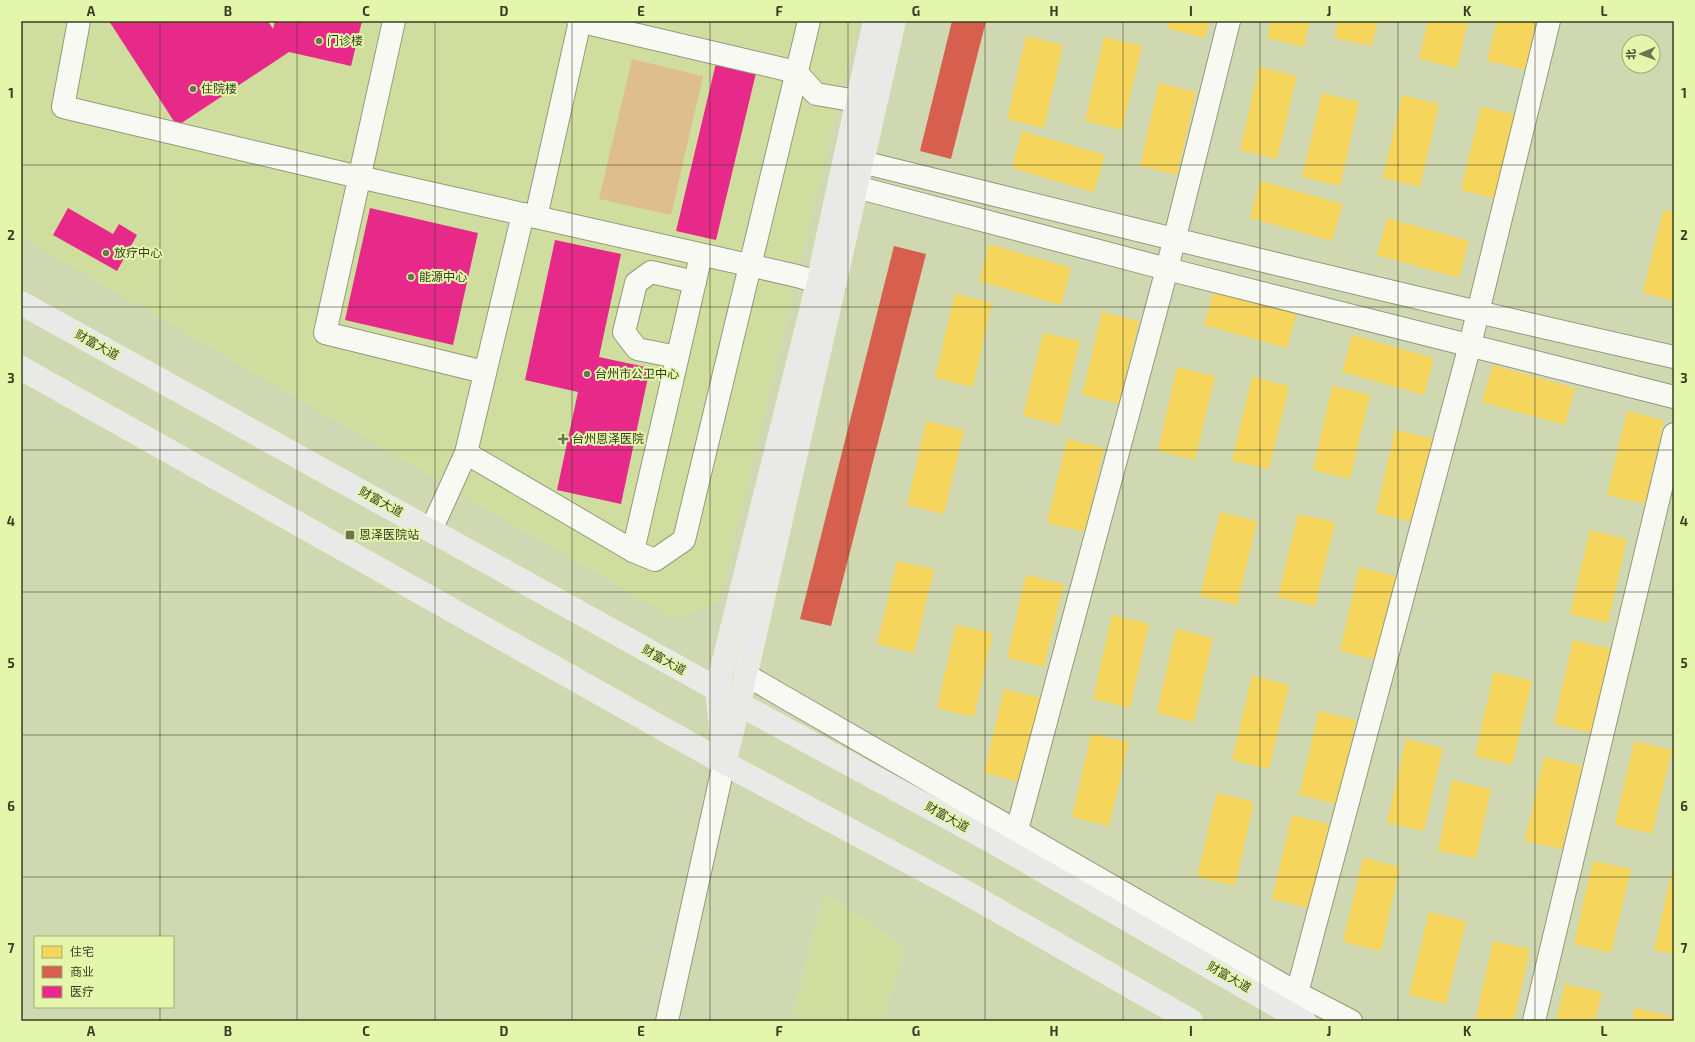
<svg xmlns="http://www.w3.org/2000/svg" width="1695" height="1042" viewBox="0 0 1695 1042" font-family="'Exo 2','Noto Sans SC',sans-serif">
<rect width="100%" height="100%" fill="#cfd8b0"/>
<!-- built -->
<g fill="#cfde9e">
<path d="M21,21H858L719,602L675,619L21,237Z"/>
<path d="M825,892L905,946L883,1021H791Z"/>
</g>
<!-- green -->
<path fill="#debe8d" d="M632,59L703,76L671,215L599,199Z"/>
<!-- homes -->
<g fill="#f6d55c">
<path d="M1169,21H1209L1205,38L1168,29Z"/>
<path d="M1271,21H1310L1304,47L1267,38Z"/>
<path d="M1338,21H1378L1372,46L1335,38Z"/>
<path d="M1428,21H1468L1457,68L1419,59Z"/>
<path d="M1497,21H1536L1525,70L1487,61Z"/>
<path d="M1026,36L1063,45L1044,128L1007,119Z"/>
<path d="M1104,37L1142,46L1122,130L1085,121Z"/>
<path d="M1259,67L1297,76L1277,159L1240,150Z"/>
<path d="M1159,83L1196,92L1177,175L1140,166Z"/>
<path d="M1322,93L1359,102L1340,186L1302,177Z"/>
<path d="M1402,95L1439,104L1420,187L1383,178Z"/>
<path d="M1481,107L1518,115L1498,199L1461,190Z"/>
<path d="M1022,131L1105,155L1094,192L1012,168Z"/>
<path d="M1260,181L1343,204L1332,241L1250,218Z"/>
<path d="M1663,210L1674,212V301L1643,293Z"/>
<path d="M1387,218L1469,241L1459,278L1377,255Z"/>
<path d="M989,244L1071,268L1061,305L979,281Z"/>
<path d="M1215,288L1297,311L1287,348L1204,325Z"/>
<path d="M955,294L992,303L973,387L935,378Z"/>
<path d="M1102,312L1139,321L1119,404L1082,395Z"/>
<path d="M1043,333L1080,341L1060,425L1023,416Z"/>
<path d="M1352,335L1434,358L1424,395L1342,372Z"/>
<path d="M1493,365L1575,388L1565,425L1482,402Z"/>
<path d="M1177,367L1215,376L1195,460L1158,451Z"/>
<path d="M1252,377L1289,386L1269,469L1232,461Z"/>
<path d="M1332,386L1370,395L1350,479L1313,470Z"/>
<path d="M1627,411L1664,420L1645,504L1607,495Z"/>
<path d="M926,421L964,430L944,514L907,505Z"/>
<path d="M1395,430L1433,439L1413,522L1376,513Z"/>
<path d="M1067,439L1104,448L1085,532L1047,523Z"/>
<path d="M1220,512L1257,521L1237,605L1200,596Z"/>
<path d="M1298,514L1335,522L1315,606L1278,597Z"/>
<path d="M1590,530L1627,539L1608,623L1570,614Z"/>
<path d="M897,561L934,569L914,653L877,644Z"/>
<path d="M1359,567L1396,576L1377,660L1340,651Z"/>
<path d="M1026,575L1064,584L1044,667L1007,658Z"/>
<path d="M1112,615L1149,624L1130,708L1093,699Z"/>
<path d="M956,625L993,633L974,717L937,708Z"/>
<path d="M1176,629L1213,638L1194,722L1157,713Z"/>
<path d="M1573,640L1611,649L1591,733L1554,724Z"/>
<path d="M1494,672L1532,681L1512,765L1475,756Z"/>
<path d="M1252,676L1289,685L1269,769L1232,760Z"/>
<path d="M1004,689L1041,698L1021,782L984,773Z"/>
<path d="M1319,711L1356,720L1337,804L1299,795Z"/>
<path d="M1091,734L1129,742L1109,826L1072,817Z"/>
<path d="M1406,739L1443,748L1424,831L1387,823Z"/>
<path d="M1634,741L1672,750L1652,834L1615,825Z"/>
<path d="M1544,757L1582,766L1562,849L1525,841Z"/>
<path d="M1452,780L1491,789L1476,858L1438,851Z"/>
<path d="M1217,793L1254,802L1235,886L1197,877Z"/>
<path d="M1292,815L1329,824L1309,908L1272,899Z"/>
<path d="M1363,858L1400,867L1381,951L1343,942Z"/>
<path d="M1593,861L1631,869L1611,953L1574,944Z"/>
<path d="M1673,867H1674V954L1654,950Z"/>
<path d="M1429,912L1466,921L1446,1004L1409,995Z"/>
<path d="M1493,941L1530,949L1514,1021H1475Z"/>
<path d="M1565,984L1602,992L1595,1021H1556Z"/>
<path d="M1635,1008L1673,1017L1672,1021H1632Z"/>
</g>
<!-- shops -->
<g fill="#d6604d">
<path d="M952,21H986L951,159L920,151Z"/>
<path d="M894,246L926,254L831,626L800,619Z"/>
</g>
<!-- health -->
<g fill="#e7298a">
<path d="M109,21H268L273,29L275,21H362L351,66L289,52L177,126Z"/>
<path d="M716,63L756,73L716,240L676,231Z"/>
<path d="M68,208L113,234L119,224L137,235L117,271L53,235Z"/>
<path d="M370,208L478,233L453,345L345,320Z"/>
<path d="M555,240L621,254L599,357L650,368L621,504L557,490L578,392L525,380Z"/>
</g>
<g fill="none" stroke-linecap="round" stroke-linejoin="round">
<defs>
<g id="minor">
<path d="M79,21L63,107L359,177L797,276L834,287"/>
<path d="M394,21L325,333L484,372"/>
<path d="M578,21L796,72L816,94L875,104"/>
<path d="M862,162C1132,229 1402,296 1674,357"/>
<path d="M856,187L1167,269L1674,397"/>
<path d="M536,217L580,21"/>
<path d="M677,357L637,349L624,332L636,283L651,272L695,282"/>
<path d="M466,453L633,551L655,560L684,540L809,21"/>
<path d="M431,530L466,453L523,214"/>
<path d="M633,551L701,255"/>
<path d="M746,675L1297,993L1351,1021"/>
<path d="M1017,830L1167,269L1229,21"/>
<path d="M1297,993L1470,345L1549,21"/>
<path d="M667,1021L724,763"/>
<path d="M1534,1021L1674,434"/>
</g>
<g id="major">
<path d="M21,303L717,689L739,704L995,843L1304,1021"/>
<path d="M21,368L724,763L967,893L1191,1021"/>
<path d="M723,748L717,689L818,283L875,21"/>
<path d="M724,763L739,704L894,21"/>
</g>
</defs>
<!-- minor casing -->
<use href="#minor" stroke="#949a7b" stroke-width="24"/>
<!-- major casing -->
<use href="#major" stroke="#e9eddb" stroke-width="24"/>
<!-- minor -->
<use href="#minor" stroke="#f8f9f3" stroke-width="22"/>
<!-- major -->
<use href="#major" stroke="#e9e9e8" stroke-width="22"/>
</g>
<!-- grid -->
<path fill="none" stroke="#373e20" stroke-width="1" stroke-opacity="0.55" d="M160,21V937M297,21V1021M435,21V1021M572,21V1021M710,21V1021M848,21V1021M985,21V1021M1123,21V1021M1260,21V1021M1398,21V1021M1535,21V1021M21,165H1674M21,307H1674M21,450H1674M21,592H1674M21,735H1674M21,877H1674M160,1007V1021"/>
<!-- markers -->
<g fill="#6c7452" stroke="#e4f6ac" stroke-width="1.5">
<circle cx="319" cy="41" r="4"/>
<circle cx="193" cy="89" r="4"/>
<circle cx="106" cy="253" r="4"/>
<circle cx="411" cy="277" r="4"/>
<circle cx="587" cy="374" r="4"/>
<path d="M561 433h4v4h4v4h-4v4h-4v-4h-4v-4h4z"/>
<rect x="345" y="530" width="10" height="10" rx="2"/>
</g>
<g text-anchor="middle" stroke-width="4" stroke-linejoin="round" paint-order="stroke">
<!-- poi labels -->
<g font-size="12" fill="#373e20" stroke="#e4f6ac" text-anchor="start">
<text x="327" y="45">门诊楼</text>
<text x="201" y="93">住院楼</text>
<text x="114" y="257">放疗中心</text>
<text x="419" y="281">能源中心</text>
<text x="595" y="378">台州市公卫中心</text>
<text x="572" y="443">台州恩泽医院</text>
<text x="359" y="539">恩泽医院站</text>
</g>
<!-- street labels -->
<g font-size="12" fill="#373e20" stroke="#e4f6ac">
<text transform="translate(97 345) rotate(29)" y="4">财富大道</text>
<text transform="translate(381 502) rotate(29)" y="4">财富大道</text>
<text transform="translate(664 660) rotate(29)" y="4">财富大道</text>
<text transform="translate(947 817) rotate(29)" y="4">财富大道</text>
<text transform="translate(1229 977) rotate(30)" y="4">财富大道</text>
</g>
</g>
<!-- border -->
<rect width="1695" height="1042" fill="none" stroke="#e4f6ac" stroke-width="44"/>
<!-- legend -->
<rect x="34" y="936" width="140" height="72" fill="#e4f6ac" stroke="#9fac74"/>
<rect x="42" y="946" width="20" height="12" fill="#f6d55c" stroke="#9fac74"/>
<text x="70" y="956" font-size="12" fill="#373e20">住宅</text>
<rect x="42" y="966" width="20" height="12" fill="#d6604d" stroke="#9fac74"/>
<text x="70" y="976" font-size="12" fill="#373e20">商业</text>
<rect x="42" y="986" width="20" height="12" fill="#e7298a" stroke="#9fac74"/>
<text x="70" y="996" font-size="12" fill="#373e20">医疗</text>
<!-- north arrow -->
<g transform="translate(1641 54) rotate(268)"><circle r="19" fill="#e4f6ac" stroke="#9fac74"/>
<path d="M0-3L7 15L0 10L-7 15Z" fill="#6c7452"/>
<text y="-6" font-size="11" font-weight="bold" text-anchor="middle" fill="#373e20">北</text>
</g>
<rect x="22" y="22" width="1651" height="998" fill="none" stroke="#373e20" stroke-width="1.5"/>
<g font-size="13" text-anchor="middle" font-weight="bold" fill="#373e20">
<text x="91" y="16">A</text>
<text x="228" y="16">B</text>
<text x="366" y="16">C</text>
<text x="504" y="16">D</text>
<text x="641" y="16">E</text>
<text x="779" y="16">F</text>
<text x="916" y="16">G</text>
<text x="1054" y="16">H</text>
<text x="1191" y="16">I</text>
<text x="1329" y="16">J</text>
<text x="1467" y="16">K</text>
<text x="1604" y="16">L</text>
<text x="11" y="98">1</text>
<text x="1684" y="98">1</text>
<text x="11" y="240">2</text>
<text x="1684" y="240">2</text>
<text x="11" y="383">3</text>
<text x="1684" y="383">3</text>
<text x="11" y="526">4</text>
<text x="1684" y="526">4</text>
<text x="11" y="668">5</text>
<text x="1684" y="668">5</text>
<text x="11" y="811">6</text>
<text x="1684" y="811">6</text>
<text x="11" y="953">7</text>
<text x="1684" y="953">7</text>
<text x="91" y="1036">A</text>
<text x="228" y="1036">B</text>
<text x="366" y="1036">C</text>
<text x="504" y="1036">D</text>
<text x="641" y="1036">E</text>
<text x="779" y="1036">F</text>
<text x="916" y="1036">G</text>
<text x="1054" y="1036">H</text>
<text x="1191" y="1036">I</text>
<text x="1329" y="1036">J</text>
<text x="1467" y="1036">K</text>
<text x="1604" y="1036">L</text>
</g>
</svg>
